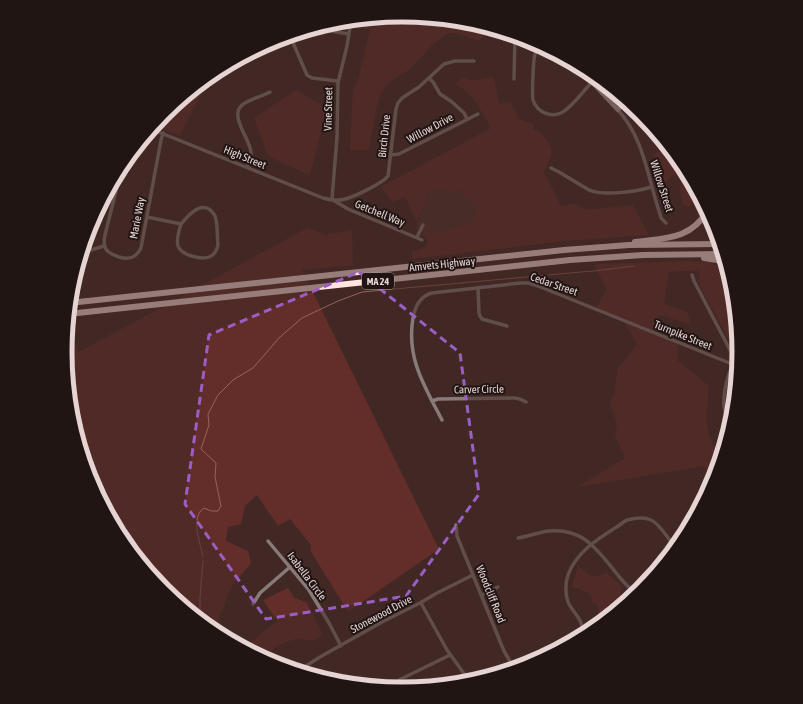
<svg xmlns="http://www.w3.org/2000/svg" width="803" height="704" viewBox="0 0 803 704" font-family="'Asap Condensed',sans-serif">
<rect width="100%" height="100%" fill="#412825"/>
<!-- built -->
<path fill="#50312d" d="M430,189L449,191L461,190L477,210L474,223L443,231L423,232L416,228Z"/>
<!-- green -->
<g fill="#632e29">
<path d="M391,16L392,21L401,26L421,17L467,22L492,29L478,41L460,34L448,33L433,44L410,69L391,81L384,88L380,96L377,106L369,150H350L352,105L353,90L359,76L370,30L363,28L366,19Z"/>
<path d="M210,75L180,136L154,125L163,114Z"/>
<path d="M464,77L471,81L494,77L499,104L511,102L519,119L533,124V130C541,132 541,133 546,139C556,152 550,159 544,172L561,206L574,203L586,210L633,205L649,235L564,241L412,259V251L425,248L427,241V237L420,236L423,232L443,231L474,222L477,210L461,190L449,191L430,189L417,222L405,197L392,202L381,187L491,128L474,99L456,83Z"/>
<path d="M296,90L327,108L332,109L331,116L324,118L310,176L268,156L254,118Z"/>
<path d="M671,151L682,165L698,195C692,200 694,210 684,205L680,193L681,182L678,176C667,173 670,184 662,182L654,170V154C659,151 665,153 671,151Z"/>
<path d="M307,228L326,235L352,230L353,265L302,270L439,549L348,612L310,550L311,545L290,519L278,526L257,495L245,506L241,524L228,527L226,541L248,551L251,563L233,585L227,596L224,608L220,613L219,621L237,644L214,632L163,590L121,539L90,481L71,418L65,352L66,335L70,337L79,352Z"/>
<path d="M688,261L709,262L727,269L732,286L738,353L734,349L705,296L698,282L700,274L698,271L696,270L669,272L664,304L687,312L691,324L659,315L653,332L678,343L677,360L709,386L706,420L709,434L713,445L722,450L713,481L704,466L577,487L625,458L615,436L617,424L610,402L614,394L618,368L637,344L623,320L595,309L607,290L594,265L599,264Z"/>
<path d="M578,566L592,577L607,573L621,586L620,606L587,633L586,626L600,619L597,604L593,603L589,593L572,587Z"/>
<path d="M288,588L294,598L306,602L323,635L313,641L298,638L276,646L265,659L244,648L277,621L263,600Z"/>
</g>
<!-- water -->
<path fill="#9b6059" d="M402,15L417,16L401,23L393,20L394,19Z"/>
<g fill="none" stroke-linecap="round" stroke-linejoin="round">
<!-- stream -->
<g stroke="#9b6059" stroke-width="1">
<path d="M203,556C200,543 190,517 204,508L211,511H218L221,506L215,477L216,463L201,449L209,425L208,414L218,395L233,380L253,368L279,338L302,318L338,301L362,292L581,272L594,271L634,266"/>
<path d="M200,620V597L203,561"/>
</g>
<!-- street -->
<g stroke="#887a78" stroke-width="3.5">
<path d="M313,28L349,34"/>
<path d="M295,34L293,40L294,45L307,75L312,78L338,81"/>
<path d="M540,46C538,48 536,50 535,54C533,60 532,95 533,100C537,112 550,118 561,113C573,107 583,91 592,82"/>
<path d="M429,78L433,82L440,94L452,102L464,113L467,119"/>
<path d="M514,79L515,36"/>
<path d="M618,110C644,138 648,179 660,214L661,218L666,223"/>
<path d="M151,129L323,198C330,200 338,201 345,199C354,197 383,183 388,176L396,109L398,103L402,98L419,87L444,64L455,61H474"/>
<path d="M391,155L399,154L478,114"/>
<path d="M123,163L105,235C102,249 107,253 119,257C129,260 136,258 141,248L161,140L163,133"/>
<path d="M247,167C249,163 252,157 251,152C250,139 229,116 242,105C247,100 263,96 270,92"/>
<path d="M551,168L559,172L589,190C603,196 636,192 651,187"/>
<path d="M332,199L337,137L338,83L347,46L351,20"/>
<path d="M333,200L348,209L422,240"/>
<path d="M147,217L181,224C187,217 198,203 209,209C212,211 214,214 215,216C218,223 217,237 218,245C217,250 214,255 209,257C201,260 181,255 178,246C176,239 179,231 181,224"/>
<path d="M417,237L423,225"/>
<path d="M81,253L104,246"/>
<path d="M692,275L694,281L730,350C732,353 733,356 733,359C733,364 731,369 729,374C724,389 720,409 730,423"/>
<path d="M478,288L479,313L480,316L482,319L507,326"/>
<path d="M432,401L438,399L514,398L520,399L526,402"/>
<path d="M442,420C425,387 406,358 413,318C415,307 420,296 432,293L520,283H529L538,286L737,366"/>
<path d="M456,525L457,536L504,651L514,668"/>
<path d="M518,538C528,536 538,533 548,531C578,528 592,543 609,564C617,574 625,586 636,593"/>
<path d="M268,541L309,590L329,623L341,646"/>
<path d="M482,595L498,587"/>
<path d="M421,603L447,650L470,682"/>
<path d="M253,604L260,593L290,567"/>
<path d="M581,636C585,620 576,617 569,604C565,596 565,583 568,575C576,553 596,540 615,528C619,526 623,522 627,520C635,518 644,517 651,520C660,524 669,540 675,547"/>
<path d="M298,671L320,657L382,622L420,603L437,593L473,575"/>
<path d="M399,680L450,655"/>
</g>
<!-- secondary -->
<path stroke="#baa4a1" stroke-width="4.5" d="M576,65L618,110L626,102"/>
<!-- highway -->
<g stroke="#ffe4e0" stroke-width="6">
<path d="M635,242C663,238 691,240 707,211"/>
<path d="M704,258L717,260L726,265"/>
<path d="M69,303L564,250L629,245L719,244"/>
<path d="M68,314L570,260L643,255L722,254"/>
</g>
</g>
<!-- marked area -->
<path d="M0 0H803V704H0ZM359,272L460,353L479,494L406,596L266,619L185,504L209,335Z" fill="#412825" fill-opacity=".55" fill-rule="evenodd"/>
<path fill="none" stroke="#9b5ec5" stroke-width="3" stroke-dasharray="8 5" stroke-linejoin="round" d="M359,272L460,353L479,494L406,596L266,619L185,504L209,335Z"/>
<g text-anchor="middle" stroke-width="4" stroke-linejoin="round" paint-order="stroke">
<!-- shield labels -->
<rect fill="#201513" stroke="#aa9b99" stroke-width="1" x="362" y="273" width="32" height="16" rx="3"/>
<g font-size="10" font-weight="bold" fill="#e5d4d2">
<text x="378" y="285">MA 24</text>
</g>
<!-- street labels -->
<g font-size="11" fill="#e5d4d2" stroke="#201513">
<text transform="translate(328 109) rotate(-89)" y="4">Vine Street</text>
<text transform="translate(430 128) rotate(-28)" y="4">Willow Drive</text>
<text transform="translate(384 136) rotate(-84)" y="4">Birch Drive</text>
<text transform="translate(245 157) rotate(22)" y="4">High Street</text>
<text transform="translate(662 186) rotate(72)" y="4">Willow Street</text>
<text transform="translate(380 213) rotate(22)" y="4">Getchell Way</text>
<text transform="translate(137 218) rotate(-79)" y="4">Marie Way</text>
<text transform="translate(442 264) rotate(-6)" y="4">Amvets Highway</text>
<text transform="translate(554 284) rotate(19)" y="4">Cedar Street</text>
<text transform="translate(683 335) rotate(22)" y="4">Turnpike Street</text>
<text transform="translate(479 389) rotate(-1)" y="4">Carver Circle</text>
<text transform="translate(307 576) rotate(53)" y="4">Isabella Circle</text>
<text transform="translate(491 594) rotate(68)" y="4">Woodcliff Road</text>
<text transform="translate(381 614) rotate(-28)" y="4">Stonewood Drive</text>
</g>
</g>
<!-- crop -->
<path d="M0 0H803V704H0ZM72 352a330 330 0 1 1 660 0a330 330 0 1 1-660 0Z" fill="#201513" fill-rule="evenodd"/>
<path fill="none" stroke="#e5d4d2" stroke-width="5" d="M72 352a330 330 0 1 1 660 0a330 330 0 1 1-660 0Z"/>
</svg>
